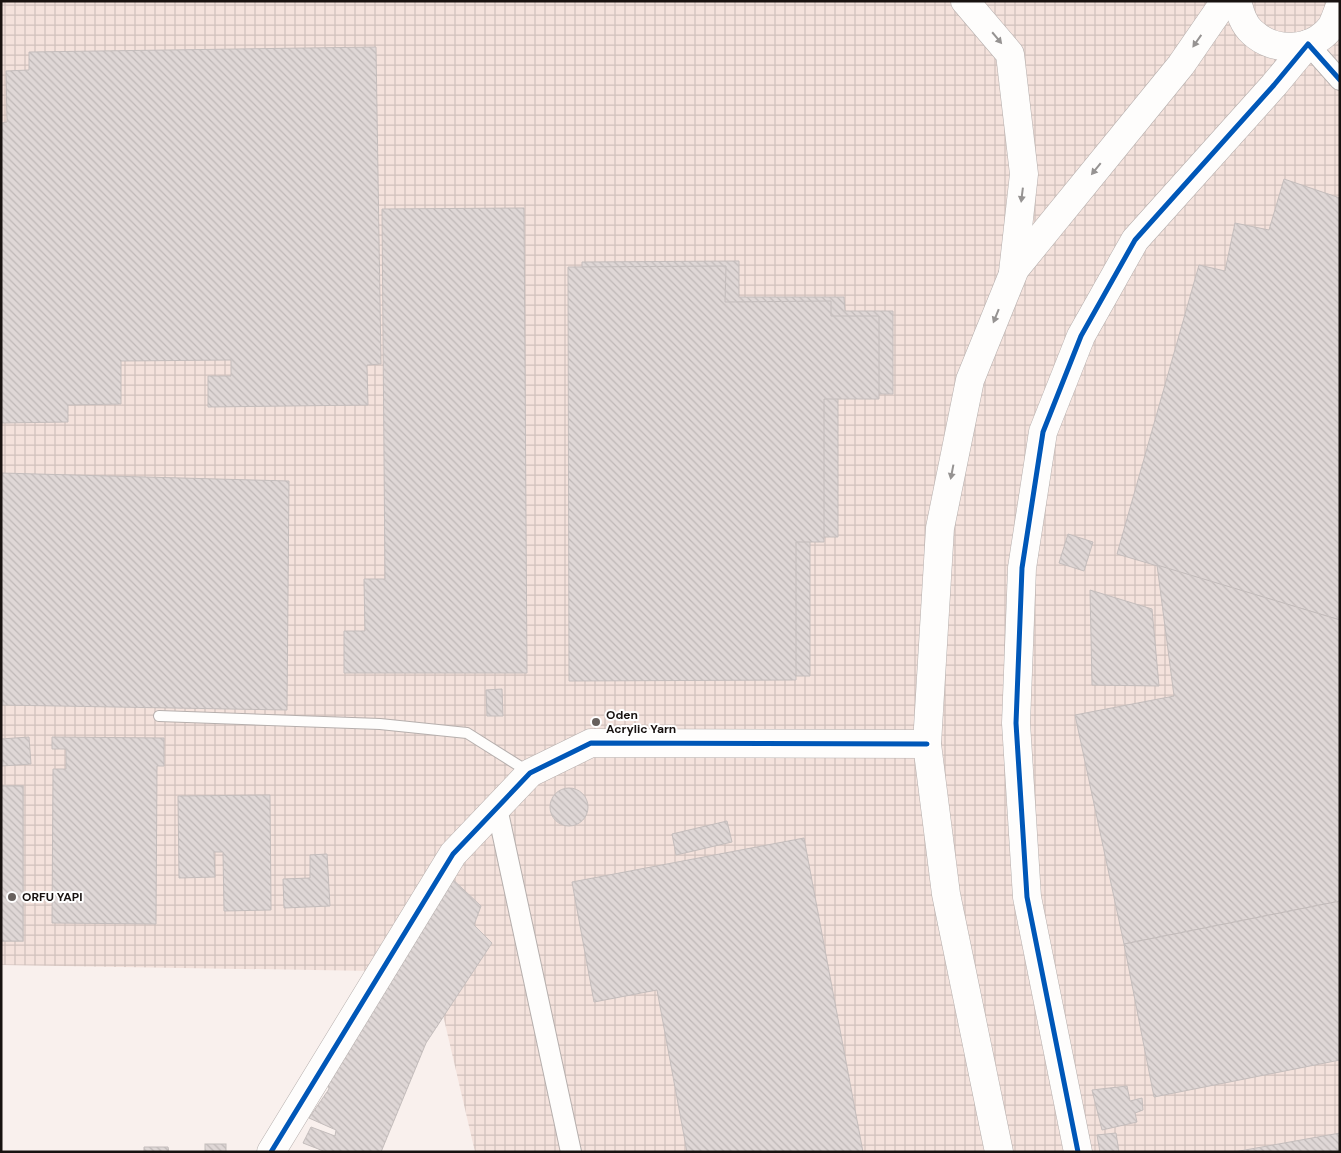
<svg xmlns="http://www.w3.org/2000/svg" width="1341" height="1153" viewBox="0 0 1341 1153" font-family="'DM Sans',sans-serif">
<defs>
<pattern id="industrial-grid" width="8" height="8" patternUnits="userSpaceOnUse" patternTransform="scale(1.25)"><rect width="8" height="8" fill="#f4e2dc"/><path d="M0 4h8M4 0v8" fill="none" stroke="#d0c1bc"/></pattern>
<pattern id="building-back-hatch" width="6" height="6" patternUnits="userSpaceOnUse" patternTransform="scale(1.25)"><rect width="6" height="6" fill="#dfd7d6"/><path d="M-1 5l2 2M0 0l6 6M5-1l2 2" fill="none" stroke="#bfb8b7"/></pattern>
</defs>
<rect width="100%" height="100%" fill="#f9f0ed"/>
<!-- industrial -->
<path fill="url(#industrial-grid)" d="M1,1H1340V1152H475L433,972L1,965Z"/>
<!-- building -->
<g fill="url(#building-back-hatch)" stroke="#c4bdbc">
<path d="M376,47L381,364L367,365L368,405L208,407V376H231V360L121,361V404L68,405V422L1,423V123L7,122L6,71L29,70V52Z"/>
<path d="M1284,179L1340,198V620L1117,554L1199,265L1225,271L1235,223L1269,230Z"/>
<path d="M524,208L527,673H344V631H365L364,579H385L382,209Z"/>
<path d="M739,261V297H844L845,311H893V394H838V537H810V676H583L582,262Z"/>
<path d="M726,266L725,302L831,301V316H879V399H824V542H796V680L569,681L568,267Z"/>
<path d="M1,473L289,481L287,710L1,705Z"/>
<path d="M1068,534L1093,542L1084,571L1059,563Z"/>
<path d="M1157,565L1340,620V901L1124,944L1075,715L1174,696Z"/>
<path d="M1090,590L1152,609L1159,686L1092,685Z"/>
<path d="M502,689L503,716H487L486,690Z"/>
<path d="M29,737L31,764L1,766V739Z"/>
<path d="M52,737L164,738V766H157L156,924L52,923L53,769H66V749H52Z"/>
<rect x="1" y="786" width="22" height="155"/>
<rect x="1" y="786" width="22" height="155"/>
<circle cx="569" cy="807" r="19"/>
<path d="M270,795L271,910L224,911L223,852H214L215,877L179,878L178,796Z"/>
<path d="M727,821L732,842L676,855L672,834Z"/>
<path d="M804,838L863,1152H687L657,990L594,1002L572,882Z"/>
<path d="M327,854L330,906L284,908L283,879L310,878V855Z"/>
<path d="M447,874L481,906L474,925L492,943L426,1043L381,1152H326L303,1143L311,1127L335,1136L336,1130L309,1118L329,1089L326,1073Z"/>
<path d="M1340,901V1060L1154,1097L1124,944Z"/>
<path d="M1127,1086L1130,1101L1142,1098L1143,1110L1135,1113L1137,1122L1102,1130L1092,1090Z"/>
<path d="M1116,1133L1119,1152H1100L1097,1135Z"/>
<path d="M1340,1133V1152H1234Z"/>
<rect x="205" y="1144" width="21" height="8"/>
<path d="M144,1147H168L169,1152H144Z"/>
</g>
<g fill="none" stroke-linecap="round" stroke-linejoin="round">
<defs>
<path id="lane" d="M159,716L380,724L467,733L529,772"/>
<g id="street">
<path d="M1308,44L1340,80"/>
<path d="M497,808L571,1152"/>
</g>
<g id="secondary">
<path d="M965,1L1010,54L1024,174L1013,272"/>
<path d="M1237,1C1240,12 1243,24 1252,32C1274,53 1312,52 1331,27C1335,21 1337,12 1340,6"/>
<path d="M271,1152L453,854L530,773L591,743L927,744"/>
<path d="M999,1152L946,894L927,744L940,528L970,380L1015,269L1181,65L1225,1"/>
<path d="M1078,1152L1027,897L1016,723L1022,568L1043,432L1081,336L1135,240L1274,85L1308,44"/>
</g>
</defs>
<!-- lane casing -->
<use href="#lane" stroke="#b6afad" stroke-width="12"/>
<!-- street casing -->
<use href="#street" stroke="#b6afad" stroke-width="22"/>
<!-- secondary casing -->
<use href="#secondary" stroke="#b6afad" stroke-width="29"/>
<!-- lane -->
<use href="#lane" stroke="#fefdfc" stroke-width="10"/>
<!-- street -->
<use href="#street" stroke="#fefdfc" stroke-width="20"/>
<!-- secondary -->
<use href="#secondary" stroke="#fefdfc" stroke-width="28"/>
<defs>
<g id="cycleway">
<path d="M271,1152L453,854L530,773L591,743L927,744"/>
<path d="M1078,1152L1027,897L1016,723L1022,568L1043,432L1081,336L1135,240L1274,85L1308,44L1340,80"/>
</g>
</defs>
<!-- cycleway casing -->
<use href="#cycleway" stroke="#fff" stroke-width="8"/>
<!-- cycleway -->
<use href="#cycleway" stroke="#0057b8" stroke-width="5"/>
</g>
<!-- one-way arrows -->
<defs><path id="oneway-solid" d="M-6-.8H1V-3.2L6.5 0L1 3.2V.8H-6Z" transform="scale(1.25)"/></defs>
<g fill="#969392">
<use href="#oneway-solid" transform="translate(997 38) rotate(50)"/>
<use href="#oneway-solid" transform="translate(1197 41) rotate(125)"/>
<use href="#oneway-solid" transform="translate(1096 169) rotate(129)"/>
<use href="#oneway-solid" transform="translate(1022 195) rotate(97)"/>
<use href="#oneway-solid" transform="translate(996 316) rotate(112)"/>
<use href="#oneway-solid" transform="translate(952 472) rotate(101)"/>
</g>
<!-- markers -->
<g fill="#67605d" stroke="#fff" stroke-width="2">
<circle cx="596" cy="722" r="5"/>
<circle cx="12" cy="897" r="5"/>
</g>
<g text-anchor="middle" stroke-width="4" stroke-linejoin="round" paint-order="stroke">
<!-- poi labels -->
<g font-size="12" font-weight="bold" fill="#181210" stroke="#fff" text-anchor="start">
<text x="606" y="719">Oden<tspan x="606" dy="14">Acrylic Yarn</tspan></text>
<text x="22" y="901">ORFU YAPI</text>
</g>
</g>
<!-- border -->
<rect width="1341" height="1153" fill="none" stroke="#181210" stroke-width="5"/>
</svg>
